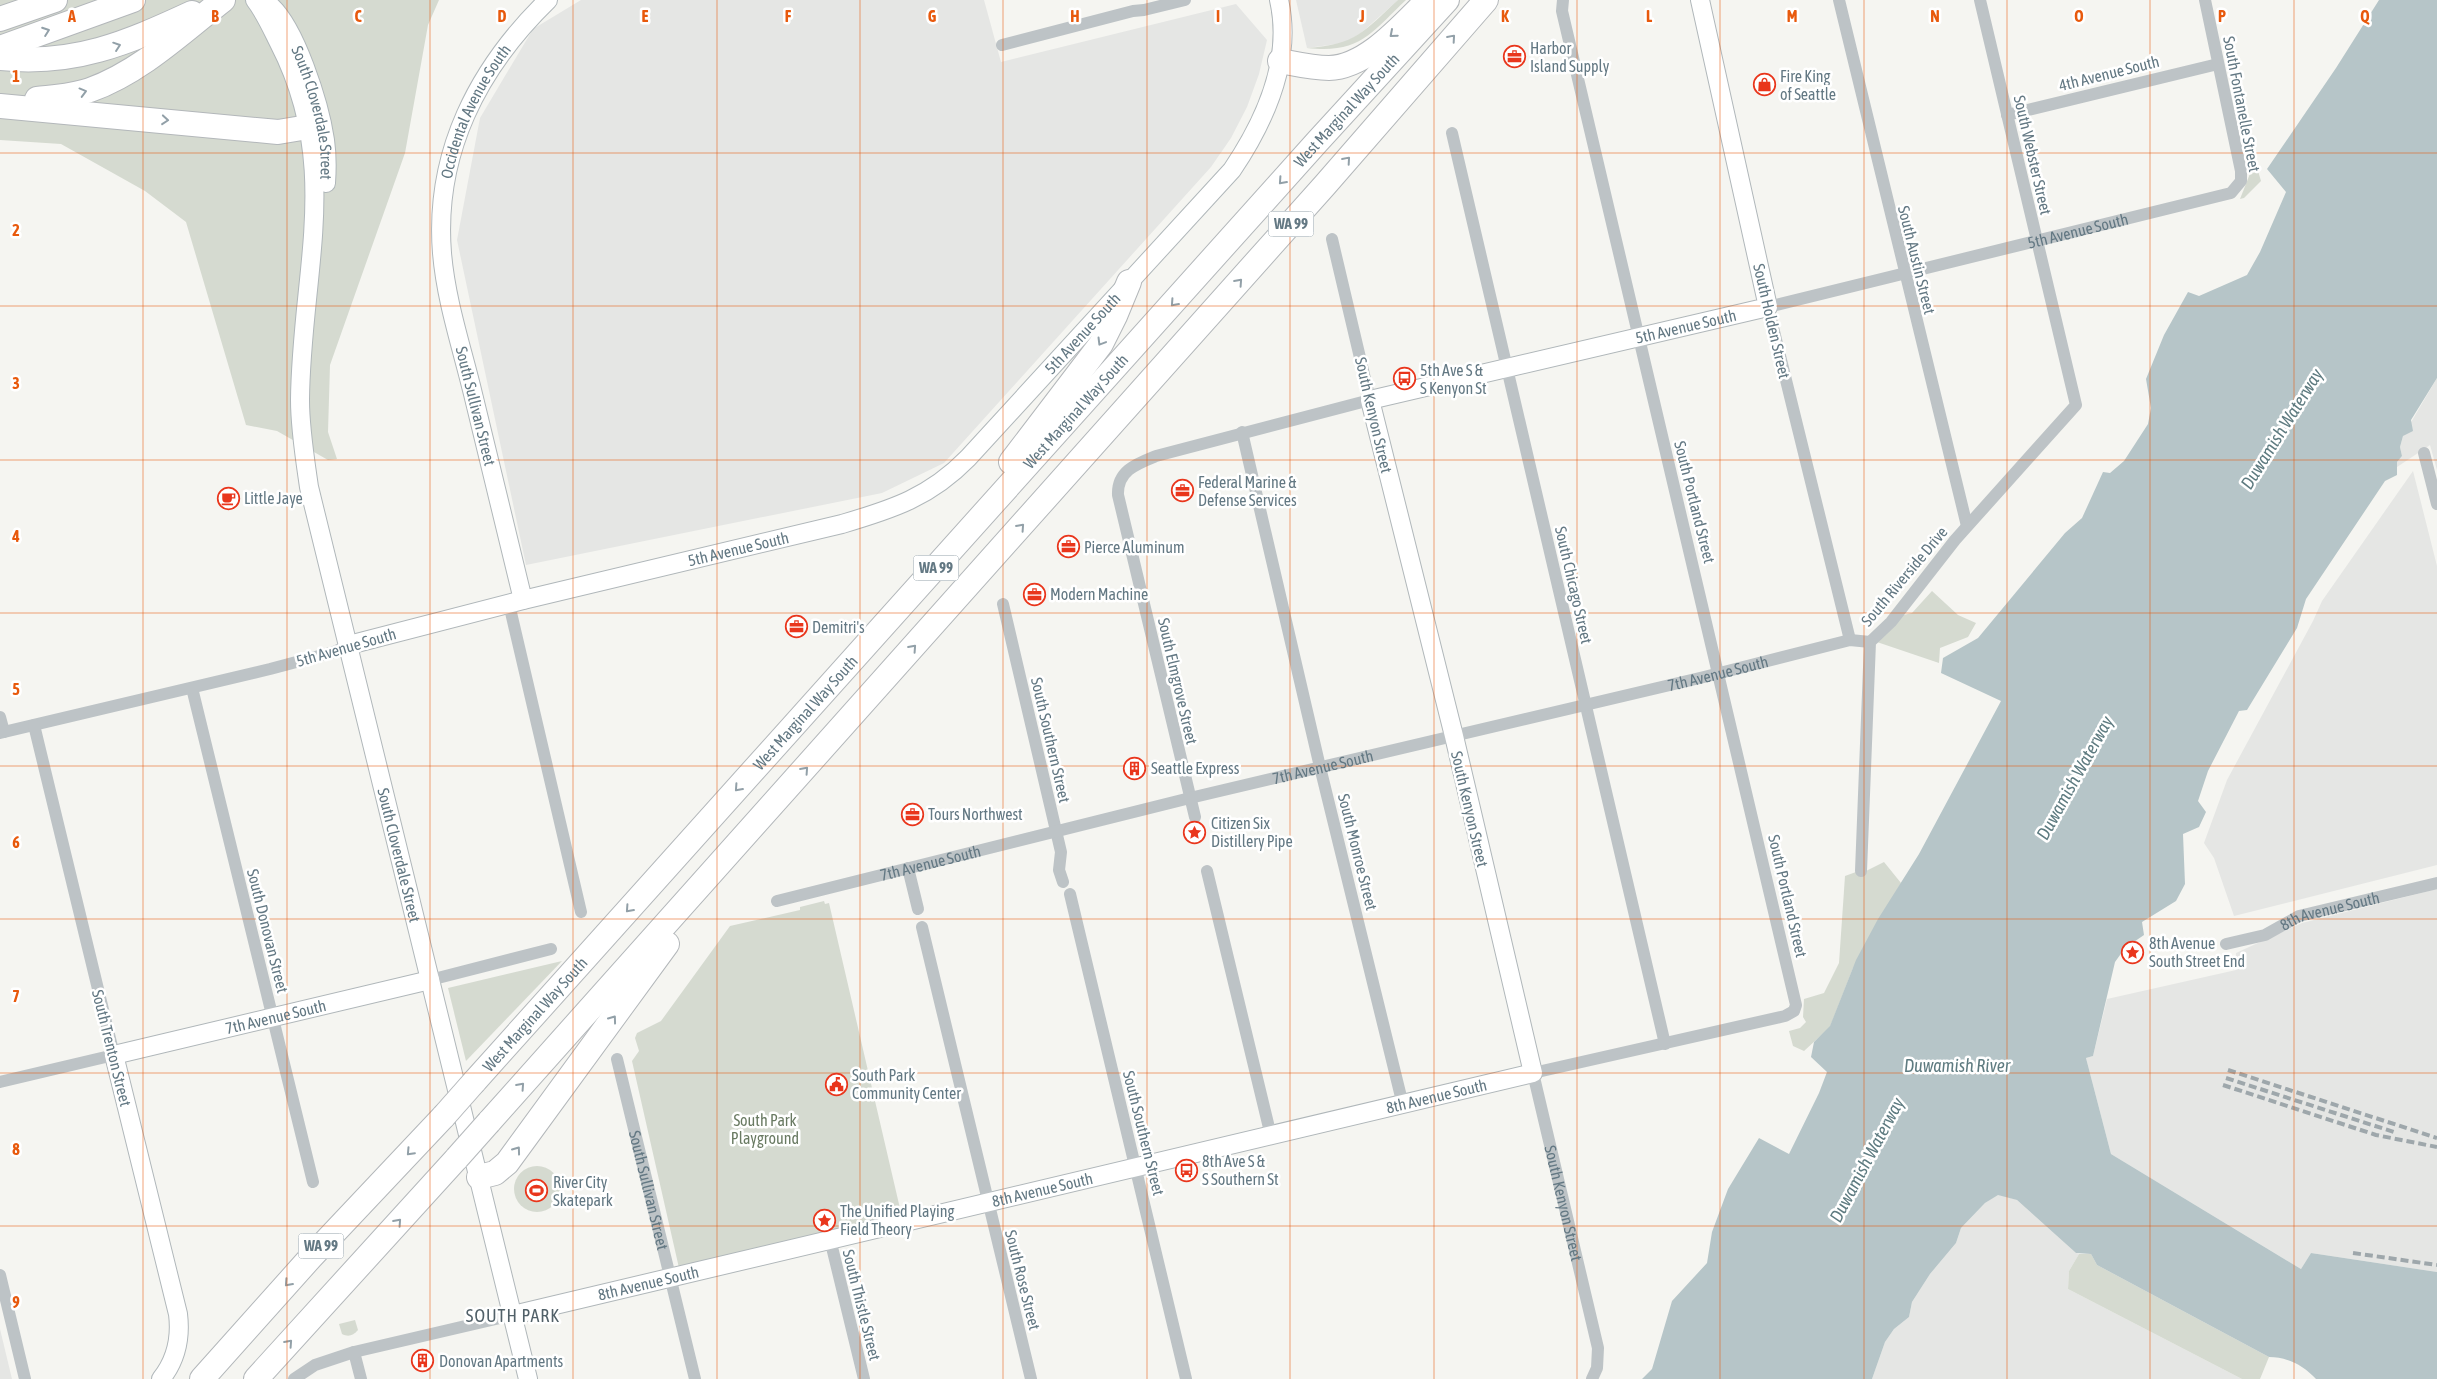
<svg xmlns="http://www.w3.org/2000/svg" width="2437" height="1379" viewBox="0 0 2437 1379" font-family="'Asap Condensed',sans-serif">
<rect width="100%" height="100%" fill="#f5f5f1"/>
<!-- built -->
<g fill="#e5e6e4">
<path d="M581,0H984L1001,62L1236,4L1267,40L1259,74L1247,107L1231,138L1211,167L944,463L882,493L526,565L457,240L480,118L533,29Z"/>
<path d="M1296,0H1398L1361,33L1344,43L1307,48Z"/>
<path d="M2437,378V470L2430,445L2397,467V462L2402,456L2400,447L2403,436Z"/>
<path d="M2413,471L2437,566V865L2234,916L2214,858L2204,843L2227,780L2313,621L2322,601Z"/>
<path d="M2437,889V1272L2311,1253L2301,1269L2111,1154L2086,1058L2093,1056L2107,999L2236,970V953L2302,923Z"/>
<path d="M1998,1194L2017,1200L2076,1253L2079,1254L2069,1271L2068,1289L2242,1379H1872L1885,1342L1894,1329L1909,1317L1912,1302L1930,1274L1956,1243L1961,1228L1985,1203Z"/>
<path d="M0,1329L12,1379H0Z"/>
</g>
<!-- green -->
<g fill="#d5dad0">
<path d="M0,0H439L428,25L405,153L330,365L328,432L337,459L328,460L277,431L246,425L186,222L145,191L61,144L0,140Z"/>
<path d="M1398,0H1406C1371,33 1360,54 1307,48C1356,45 1364,31 1398,0Z"/>
<path d="M2255,161L2261,181L2244,198L2240,199Z"/>
<path d="M1932,591L1958,615L1976,623L1968,637L1940,648L1939,663L1874,641L1899,616L1912,613Z"/>
<path d="M1884,862L1901,883L1853,968L1830,1027L1804,1051L1793,1046L1789,1031L1800,1028L1806,1022L1803,1017L1804,999L1824,993L1839,963L1845,876L1856,872L1866,871Z"/>
<path d="M824,901L825,904L829,903L902,1217L679,1268L632,1061L639,1051L635,1038L637,1033L661,1021L730,926L800,910V907Z"/>
<path d="M562,961L466,1061L448,988Z"/>
<circle cx="537" cy="1189" r="23"/>
<path d="M2079,1254H2091L2097,1265L2269,1357L2260,1379H2242L2068,1289L2069,1271Z"/>
<path d="M355,1320L358,1330C353,1336 348,1337 342,1334L339,1324Z"/>
</g>
<!-- water -->
<path fill="#b6c5c8" d="M2379,0H2437V378L2411,420L2413,431L2403,436L2400,447L2402,456L2397,462V475L2385,481L2306,599L2297,628L2247,710L2239,711L2208,771L2198,801L2206,812L2199,827L2183,834L2185,884L2176,901L2142,922L2144,935L2125,948L2115,962L2093,1056L2086,1058L2111,1154L2301,1269L2311,1253L2437,1272V1379H2316C2304,1366 2288,1357 2269,1357L2097,1265L2091,1254L2076,1253L2017,1200L1998,1195L1985,1203L1961,1228L1956,1243L1930,1274L1912,1302L1909,1317L1894,1329L1885,1342L1872,1379H1642L1652,1369L1672,1301L1707,1263L1712,1232L1728,1189L1759,1138L1789,1154L1819,1093L1827,1072L1811,1057L1814,1042L1830,1026L1856,960L1878,919L1919,854L2001,701L1941,673L1943,658L1978,638L2065,533L2082,518L2103,472L2110,473L2124,461L2148,424L2151,408L2146,379L2164,335L2188,292L2199,296L2247,275L2260,252L2286,192L2267,169L2336,68Z"/>
<g fill="none" stroke-linecap="round" stroke-linejoin="round">
<defs>
<g id="secondary">
<path id="s6" d="M255,0C265,13 272,29 279,43C343,167 301,272 300,400C300,429 305,459 309,487L528,1379"/>
<path id="s7" d="M267,3C295,23 320,106 325,140C327,154 327,169 326,183"/>
<path id="s8" d="M523,600C506,531 489,462 473,394C462,348 446,301 442,253C434,153 478,68 548,0"/>
<path id="s9" d="M349,645L523,600L842,524C893,509 930,497 968,458L1232,170C1265,121 1293,61 1279,0"/>
<path id="s10" d="M513,1315L1533,1073L1454,736L1370,400L1768,307L1700,0"/>
<path id="s11" d="M161,1379C176,1360 181,1338 178,1314L114,1055L430,980"/>
</g>
<g id="highway">
<path d="M0,19L55,0"/>
<path d="M0,48L133,0"/>
<path d="M0,58C74,66 127,43 192,13"/>
<path d="M1280,61C1296,64 1312,68 1329,68C1367,67 1402,25 1428,0"/>
<path d="M37,99C54,97 73,96 90,90C140,72 181,33 223,0"/>
<path d="M0,106L278,132L308,127"/>
<path d="M1011,462L1101,344L1115,316L1129,282"/>
<path id="s12" d="M474,1082L1317,142L1447,0"/>
<path d="M489,1122L1325,185L1486,0"/>
<path d="M479,1177L495,1173L507,1163L667,944"/>
<path d="M202,1379L311,1257L444,1116"/>
<path d="M256,1379L457,1158"/>
</g>
</defs>
<!-- secondary casing -->
<use href="#secondary" stroke="#b0b7ba" stroke-width="20"/>
<!-- highway casing -->
<use href="#highway" stroke="#b3b7ba" stroke-width="26"/>
<!-- street -->
<g stroke="#bdc3c6" stroke-width="12">
<path id="s1" d="M1563,0L1562,11L1583,100L1796,1005L1794,1011L1785,1016L1533,1073L1598,1348L1597,1368L1592,1379"/>
<path d="M1839,0L1967,526"/>
<path d="M1002,45L1133,11L1144,10L1185,0"/>
<path d="M2007,115L2218,64"/>
<path d="M1452,133L1665,1044"/>
<path d="M1242,432L1320,767L1403,1105"/>
<path d="M2424,453L2437,504"/>
<path d="M509,604L581,912"/>
<path d="M1003,604L1061,852L1059,870L1063,882"/>
<path id="s2" d="M1850,640L1768,307L2231,193L2241,181V171L2205,0"/>
<path d="M192,688L313,1182"/>
<path d="M0,717L4,732"/>
<path d="M0,733L270,669L334,652L349,645"/>
<path d="M1195,817L1118,495C1117,471 1136,464 1156,456L1370,400L1332,239"/>
<path d="M908,868L918,909"/>
<path d="M1207,871L1271,1136"/>
<path d="M1861,871L1870,642L1891,622L1955,540L2076,405L1980,0"/>
<path d="M1070,894L1186,1379"/>
<path id="s3" d="M777,901L1190,798L1704,677L1850,640L1870,642"/>
<path d="M922,927L1031,1379"/>
<path id="s4" d="M2226,944L2265,935L2299,916L2437,883"/>
<path d="M430,980L551,949"/>
<path id="s5" d="M617,1059L695,1379"/>
<path d="M0,1082L114,1055L34,725"/>
<path d="M830,1239L864,1379"/>
<path d="M0,1275L25,1379"/>
<path d="M354,1352L361,1379"/>
<path d="M294,1379L315,1365L354,1352L513,1315"/>
</g>
<!-- secondary -->
<use href="#secondary" stroke="#fff" stroke-width="18"/>
<!-- highway -->
<use href="#highway" stroke="#fff" stroke-width="24"/>
<!-- rail -->
<g stroke="#9ea7ab" stroke-width="4" stroke-dasharray="8 4" stroke-linecap="butt">
<path d="M2228,1070L2437,1138"/>
<path d="M2226,1078L2397,1133"/>
<path d="M2223,1085L2376,1135L2437,1147"/>
<path d="M2353,1253L2437,1265"/>
</g>
<defs>
<g id="highway-bridge">
<path d="M444,1116L474,1082"/>
<path d="M457,1158L489,1122"/>
</g>
</defs>
<!-- highway-bridge casing -->
<use href="#highway-bridge" stroke="#b3b7ba" stroke-width="26" stroke-linecap="butt"/>
<!-- highway-bridge -->
<use href="#highway-bridge" stroke="#fff" stroke-width="24"/>
</g>
<!-- one-way arrows -->
<defs><path id="oneway-chevron" d="M-2-3.5L2.5 0L-2 3.5" fill="none" stroke-width="1.6" stroke-linecap="round" stroke-linejoin="round" transform="scale(1.25)"/></defs>
<g stroke="#92a0a8">
<use href="#oneway-chevron" transform="translate(46 31) rotate(-20)"/>
<use href="#oneway-chevron" transform="translate(1393 34) rotate(139)"/>
<use href="#oneway-chevron" transform="translate(1452 38) rotate(-49)"/>
<use href="#oneway-chevron" transform="translate(117 46) rotate(-19)"/>
<use href="#oneway-chevron" transform="translate(83 92) rotate(-15)"/>
<use href="#oneway-chevron" transform="translate(165 120) rotate(5)"/>
<use href="#oneway-chevron" transform="translate(1347 160) rotate(-49)"/>
<use href="#oneway-chevron" transform="translate(1282 181) rotate(132)"/>
<use href="#oneway-chevron" transform="translate(1239 282) rotate(-48)"/>
<use href="#oneway-chevron" transform="translate(1174 303) rotate(132)"/>
<use href="#oneway-chevron" transform="translate(1101 342) rotate(121)"/>
<use href="#oneway-chevron" transform="translate(1021 527) rotate(-48)"/>
<use href="#oneway-chevron" transform="translate(913 648) rotate(-48)"/>
<use href="#oneway-chevron" transform="translate(805 770) rotate(-48)"/>
<use href="#oneway-chevron" transform="translate(738 788) rotate(132)"/>
<use href="#oneway-chevron" transform="translate(629 909) rotate(132)"/>
<use href="#oneway-chevron" transform="translate(613 1019) rotate(-54)"/>
<use href="#oneway-chevron" transform="translate(521 1086) rotate(-48)"/>
<use href="#oneway-chevron" transform="translate(517 1150) rotate(-54)"/>
<use href="#oneway-chevron" transform="translate(410 1152) rotate(133)"/>
<use href="#oneway-chevron" transform="translate(398 1222) rotate(-48)"/>
<use href="#oneway-chevron" transform="translate(288 1283) rotate(132)"/>
<use href="#oneway-chevron" transform="translate(289 1343) rotate(-48)"/>
</g>
<!-- grid -->
<path fill="none" stroke="#e8590c" stroke-width="1" stroke-opacity="0.55" d="M143,0V1379M287,0V1379M430,0V1379M573,0V1379M717,0V1379M860,0V1379M1003,0V1379M1147,0V1379M1290,0V1379M1434,0V1379M1577,0V1379M1720,0V1379M1864,0V1379M2007,0V1379M2150,0V1379M2294,0V1379M0,153H2437M0,306H2437M0,460H2437M0,613H2437M0,766H2437M0,919H2437M0,1073H2437M0,1226H2437"/>
<!-- icons -->
<defs>
<symbol id="office-ring" viewBox="-11 -11 22 22"><circle r="9.5" fill="#fff" stroke="#e9361c" stroke-width="1.5"/><path d="M-6-3h4V-5.5h4V-3h4V5H-6ZM-1-4.5V-3h2v-1.5ZM-6 0V1H6V0Z" fill="#e9361c"/></symbol>
<symbol id="shop-ring" viewBox="-11 -11 22 22"><circle r="9.5" fill="#fff" stroke="#e9361c" stroke-width="1.5"/><path d="M-5-2.5h2.3a2.7 3.5 0 0 1 5.4 0H5L5.5 6h-11ZM-1.5-2.5h3a1.5 2.3 0 0 0-3 0Z" fill="#e9361c"/></symbol>
<symbol id="bus-ring" viewBox="-11 -11 22 22"><circle r="9.5" fill="#fff" stroke="#e9361c" stroke-width="1.5"/><path d="M-5-6H5V4H4V6H2V4H-2V6H-4V4H-5ZM-3.5-4V0h7V-4ZM-3.5 1.2v1.5H-2V1.2ZM2 1.2v1.5H3.5V1.2Z" fill="#e9361c"/></symbol>
<symbol id="cafe-ring" viewBox="-11 -11 22 22"><circle r="9.5" fill="#fff" stroke="#e9361c" stroke-width="1.5"/><path d="M-5.5-4.5H6V0H3Q3 3.5 0 3.5H-2.5Q-5.5 3.5-5.5 0ZM3-3.2v2h1.7v-2ZM-6 4.5H4V6H-6Z" fill="#e9361c"/></symbol>
<symbol id="building-ring" viewBox="-11 -11 22 22"><circle r="9.5" fill="#fff" stroke="#e9361c" stroke-width="1.5"/><path d="M-4-6H4V6H1V3H-1V6H-4ZM-2.5-4.3h1.7v1.8h-1.7ZM.8-4.3h1.7v1.8H.8ZM-2.5-1h1.7V.8h-1.7ZM.8-1h1.7V.8H.8Z" fill="#e9361c"/></symbol>
<symbol id="sight-ring" viewBox="-11 -11 22 22"><circle r="9.5" fill="#fff" stroke="#e9361c" stroke-width="1.5"/><path d="M0-6L1.8-2.2L6-1.7L2.9 1.2L3.7 5.4L0 3.3L-3.7 5.4L-2.9 1.2L-6-1.7L-1.8-2.2Z" fill="#e9361c"/></symbol>
<symbol id="civic-ring" viewBox="-11 -11 22 22"><circle r="9.5" fill="#fff" stroke="#e9361c" stroke-width="1.5"/><path d="M-.6-6.5H3V-4.5H.6V-3L4-1V1h2V6H-6V1h2V-1L-.6-3ZM-1.2 2.5V6h2.4V2.5Z" fill="#e9361c"/></symbol>
<symbol id="stadium-ring" viewBox="-11 -11 22 22"><circle r="9.5" fill="#fff" stroke="#e9361c" stroke-width="1.5"/><path d="M0-5a6.5 5 0 1 0 0 10a6.5 5 0 1 0 0-10ZM-3.5-1.8h7v3.6h-7Z" fill="#e9361c"/></symbol>
</defs>
<g fill-rule="evenodd">
<use href="#office-ring" x="1502" y="44" width="25" height="25"/>
<use href="#shop-ring" x="1752" y="72" width="25" height="25"/>
<use href="#bus-ring" x="1392" y="366" width="25" height="25"/>
<use href="#office-ring" x="1170" y="478" width="25" height="25"/>
<use href="#cafe-ring" x="216" y="486" width="25" height="25"/>
<use href="#office-ring" x="1056" y="534" width="25" height="25"/>
<use href="#office-ring" x="1022" y="582" width="25" height="25"/>
<use href="#office-ring" x="784" y="614" width="25" height="25"/>
<use href="#building-ring" x="1122" y="756" width="25" height="25"/>
<use href="#office-ring" x="900" y="802" width="25" height="25"/>
<use href="#sight-ring" x="1182" y="820" width="25" height="25"/>
<use href="#sight-ring" x="2120" y="940" width="25" height="25"/>
<use href="#civic-ring" x="824" y="1072" width="25" height="25"/>
<use href="#bus-ring" x="1174" y="1158" width="25" height="25"/>
<use href="#stadium-ring" x="524" y="1178" width="25" height="25"/>
<use href="#sight-ring" x="812" y="1208" width="25" height="25"/>
<use href="#building-ring" x="410" y="1348" width="25" height="25"/>
</g>
<g text-anchor="middle" stroke-width="5" stroke-linejoin="round" paint-order="stroke">
<!-- shield labels -->
<g fill="#fff" stroke="#92a0a8" stroke-width="1">
<rect x="1268.5" y="211.5" width="45" height="25" rx="4"/>
<rect x="913.5" y="555.5" width="45" height="25" rx="4"/>
<rect x="298.5" y="1233.5" width="45" height="25" rx="4"/>
</g>
<g font-size="15" font-weight="bold" fill="#637883">
<text x="1291" y="229">WA 99</text>
<text x="936" y="573">WA 99</text>
<text x="321" y="1251">WA 99</text>
</g>
<!-- poi labels -->
<g font-size="16" fill="#637883" stroke="#fff" text-anchor="start">
<text x="1530" y="54">Harbor<tspan x="1530" dy="18">Island Supply</tspan></text>
<text x="1780" y="82">Fire King<tspan x="1780" dy="18">of Seattle</tspan></text>
<text x="1420" y="376">5th Ave S &amp;<tspan x="1420" dy="18">S Kenyon St</tspan></text>
<text x="1198" y="488">Federal Marine &amp;<tspan x="1198" dy="18">Defense Services</tspan></text>
<text x="244" y="504">Little Jaye</text>
<text x="1084" y="553">Pierce Aluminum</text>
<text x="1050" y="600">Modern Machine</text>
<text x="812" y="633">Demitri's</text>
<text x="1151" y="774">Seattle Express</text>
<text x="928" y="820">Tours Northwest</text>
<text x="1211" y="829">Citizen Six<tspan x="1211" dy="18">Distillery Pipe</tspan></text>
<text x="2149" y="949">8th Avenue<tspan x="2149" dy="18">South Street End</tspan></text>
<text x="852" y="1081">South Park<tspan x="852" dy="18">Community Center</tspan></text>
<text x="1202" y="1167">8th Ave S &amp;<tspan x="1202" dy="18">S Southern St</tspan></text>
<text x="553" y="1188">River City<tspan x="553" dy="18">Skatepark</tspan></text>
<text x="840" y="1217">The Unified Playing<tspan x="840" dy="18">Field Theory</tspan></text>
<text x="439" y="1367">Donovan Apartments</text>
</g>
<!-- street labels -->
<g font-size="16" fill="#637883" stroke="#fff">
<text transform="translate(2109 73) rotate(-14)" y="6">4th Avenue South</text>
<text transform="translate(2242 104) rotate(79)" y="6">South Fontanelle Street</text>
<text dy="6" stroke="none"><textPath href="#s12" startOffset="1306">West Marginal Way South</textPath></text>
<text dy="6" stroke="none"><textPath href="#s8" startOffset="505">Occidental Avenue South</textPath></text>
<text dy="6" stroke="none"><textPath href="#s7" startOffset="122">South Cloverdale Street</textPath></text>
<text transform="translate(2033 155) rotate(77)" y="6">South Webster Street</text>
<text dy="6" stroke="none"><textPath href="#s2" startOffset="662">5th Avenue South</textPath></text>
<text transform="translate(1917 260) rotate(76)" y="6">South Austin Street</text>
<text transform="translate(1772 321) rotate(77)" y="6">South Holden Street</text>
<text dy="6" stroke="none"><textPath href="#s10" startOffset="2065">5th Avenue South</textPath></text>
<text dy="6" stroke="none"><textPath href="#s9" startOffset="821">5th Avenue South</textPath></text>
<text transform="translate(476 406) rotate(76)" y="6">South Sullivan Street</text>
<text dy="6" stroke="none"><textPath href="#s12" startOffset="901">West Marginal Way South</textPath></text>
<text transform="translate(1374 415) rotate(77)" y="6">South Kenyon Street</text>
<text transform="translate(1695 502) rotate(76)" y="6">South Portland Street</text>
<text dy="6" stroke="none"><textPath href="#s9" startOffset="401">5th Avenue South</textPath></text>
<text transform="translate(1904 576) rotate(-50)" y="6">South Riverside Drive</text>
<text transform="translate(1574 585) rotate(77)" y="6">South Chicago Street</text>
<text transform="translate(346 647) rotate(-16)" y="6">5th Avenue South</text>
<text dy="6" stroke="none"><textPath href="#s3" startOffset="968">7th Avenue South</textPath></text>
<text transform="translate(1178 681) rotate(77)" y="6">South Elmgrove Street</text>
<text dy="6" stroke="none"><textPath href="#s12" startOffset="496">West Marginal Way South</textPath></text>
<text transform="translate(1051 740) rotate(77)" y="6">South Southern Street</text>
<text dy="6" stroke="none"><textPath href="#s3" startOffset="562">7th Avenue South</textPath></text>
<text transform="translate(1470 809) rotate(77)" y="6">South Kenyon Street</text>
<text transform="translate(1358 852) rotate(76)" y="6">South Monroe Street</text>
<text dy="6" stroke="none"><textPath href="#s6" startOffset="879">South Cloverdale Street</textPath></text>
<text dy="6" stroke="none"><textPath href="#s3" startOffset="158">7th Avenue South</textPath></text>
<text transform="translate(1788 896) rotate(77)" y="6">South Portland Street</text>
<text dy="6" stroke="none"><textPath href="#s4" startOffset="110">8th Avenue South</textPath></text>
<text transform="translate(268 931) rotate(76)" y="6">South Donovan Street</text>
<text dy="6" stroke="none"><textPath href="#s12" startOffset="91">West Marginal Way South</textPath></text>
<text dy="6" stroke="none"><textPath href="#s11" startOffset="502">7th Avenue South</textPath></text>
<text transform="translate(112 1048) rotate(76)" y="6">South Trenton Street</text>
<text dy="6" stroke="none"><textPath href="#s10" startOffset="949">8th Avenue South</textPath></text>
<text transform="translate(1144 1133) rotate(76)" y="6">South Southern Street</text>
<text dy="6" stroke="none"><textPath href="#s5" startOffset="135">South Sullivan Street</textPath></text>
<text dy="6" stroke="none"><textPath href="#s10" startOffset="544">8th Avenue South</textPath></text>
<text dy="6" stroke="none"><textPath href="#s1" startOffset="1441">South Kenyon Street</textPath></text>
<text transform="translate(1023 1280) rotate(76)" y="6">South Rose Street</text>
<text dy="6" stroke="none"><textPath href="#s10" startOffset="139">8th Avenue South</textPath></text>
<text transform="translate(862 1305) rotate(76)" y="6">South Thistle Street</text>
</g>
<!-- park labels -->
<g font-size="16" fill="#697a62" stroke="#fff">
<text x="765" y="1126">South Park<tspan x="765" dy="18">Playground</tspan></text>
</g>
<!-- water labels -->
<g font-size="18" font-style="italic" fill="#5e7b80" stroke="#fff">
<text transform="translate(2282 429) rotate(-58)" y="6">Duwamish Waterway</text>
<text transform="translate(2075 778) rotate(-61)" y="6">Duwamish Waterway</text>
<text x="1957" y="1072">Duwamish River</text>
<text transform="translate(1867 1160) rotate(-62)" y="6">Duwamish Waterway</text>
</g>
<!-- neighbourhood labels -->
<g font-size="18" letter-spacing="1" fill="#516068" stroke="#fff">
<text x="513" y="1322">SOUTH PARK</text>
</g>
</g>
<g font-size="16" text-anchor="middle" font-weight="bold" fill="#e8590c" stroke="#fff" stroke-width="5" stroke-linejoin="round" paint-order="stroke">
<text x="72" y="22">A</text>
<text x="215" y="22">B</text>
<text x="358" y="22">C</text>
<text x="502" y="22">D</text>
<text x="645" y="22">E</text>
<text x="788" y="22">F</text>
<text x="932" y="22">G</text>
<text x="1075" y="22">H</text>
<text x="1218" y="22">I</text>
<text x="1362" y="22">J</text>
<text x="1505" y="22">K</text>
<text x="1649" y="22">L</text>
<text x="1792" y="22">M</text>
<text x="1935" y="22">N</text>
<text x="2079" y="22">O</text>
<text x="2222" y="22">P</text>
<text x="2365" y="22">Q</text>
<text x="16" y="82">1</text>
<text x="16" y="236">2</text>
<text x="16" y="389">3</text>
<text x="16" y="542">4</text>
<text x="16" y="695">5</text>
<text x="16" y="848">6</text>
<text x="16" y="1002">7</text>
<text x="16" y="1155">8</text>
<text x="16" y="1308">9</text>
</g>
</svg>
